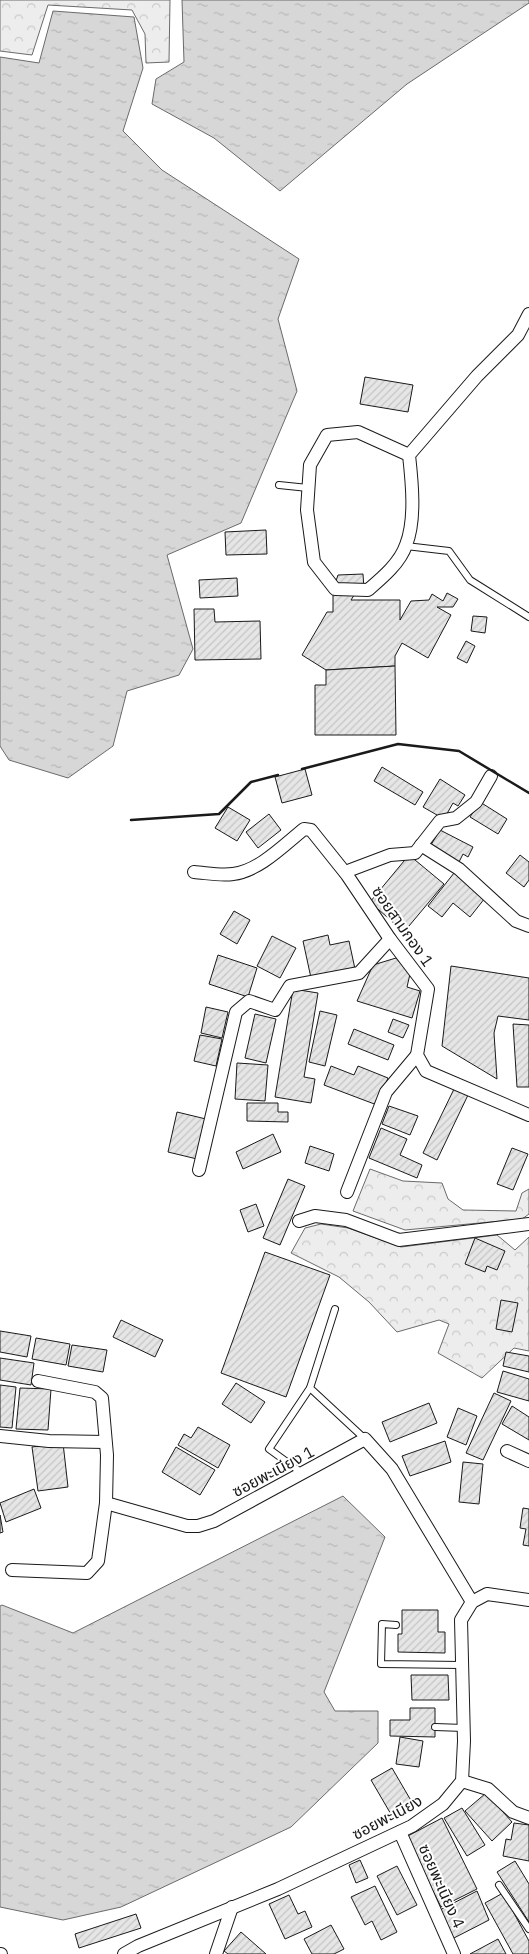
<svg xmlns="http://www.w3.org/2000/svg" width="529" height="1954" viewBox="0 0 529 1954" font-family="'IBM Plex Sans','Noto Sans Thai',sans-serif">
<defs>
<pattern id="forest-crowns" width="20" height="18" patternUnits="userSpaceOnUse" patternTransform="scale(1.25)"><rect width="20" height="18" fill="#ededed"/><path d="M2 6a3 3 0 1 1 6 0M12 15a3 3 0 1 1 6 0" fill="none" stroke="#cbcbcb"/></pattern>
<pattern id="water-ripples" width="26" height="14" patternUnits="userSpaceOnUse" patternTransform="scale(1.25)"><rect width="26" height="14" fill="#d7d7d7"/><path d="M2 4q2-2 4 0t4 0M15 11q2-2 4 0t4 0" fill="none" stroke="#b8b8b8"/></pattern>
<pattern id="building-hatch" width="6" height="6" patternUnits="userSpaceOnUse" patternTransform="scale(1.25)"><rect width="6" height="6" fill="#e6e6e6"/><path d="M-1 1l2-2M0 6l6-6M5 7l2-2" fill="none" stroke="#c5c5c5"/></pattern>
</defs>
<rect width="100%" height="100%" fill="#fff"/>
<!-- forest -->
<g fill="url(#forest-crowns)" stroke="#6a6a6a">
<path d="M0,0H170L169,62L146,63L145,34L132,10L48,5L32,55L0,51Z"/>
<path d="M370,1169L403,1181L442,1183L448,1199L463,1210L516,1211L522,1193L529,1189V1214L522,1219L405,1230L353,1211Z"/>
<path d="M321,1224L348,1228L401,1247L497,1235L515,1250L529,1237V1351L514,1348L482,1378L438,1353L449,1324L439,1320L397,1332L369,1302L339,1277L291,1253L305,1228Z"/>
</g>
<!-- water -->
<g fill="url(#water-ripples)" stroke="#6a6a6a">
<path d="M182,0H529V3L407,84L280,191L214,138L152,104L156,79L184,62Z"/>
<path d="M53,11L134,17L143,68L123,131L162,170L299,259L278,319L297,391L241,523L167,555L193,649L179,675L127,691L113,746L68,778L9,760L0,746V57L39,63Z"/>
<path d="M343,1496L385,1537L324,1692L335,1711H378V1743L291,1827L121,1907L63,1920L0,1907V1606L2,1605L73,1633Z"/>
</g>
<!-- building -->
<g fill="url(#building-hatch)" stroke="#1a1a1a">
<path d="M365,377L413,385L408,412L360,404Z"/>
<path d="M266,530L267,554L226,555L225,532Z"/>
<path d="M363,574L364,589H358L351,600H400V620L411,601L429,600L432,594L443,601L447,593L458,599L453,607H437L451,615L428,658L402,643L395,656V666L326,670L302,655L327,612H333V589L338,575Z"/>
<path d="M237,578L238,596L200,598L199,580Z"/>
<path d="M194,609H214L215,622L260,621L261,659L195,660Z"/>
<path d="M473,616L487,617L485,633L471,631Z"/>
<path d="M466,641L475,646L467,663L457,658Z"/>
<path d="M395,666L396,735H315V685H326V670Z"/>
<path d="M382,767L423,792L415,805L374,781Z"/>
<path d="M305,769L312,795L282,803L275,777Z"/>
<path d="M440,779L465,795L458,806L453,803L444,819L423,807Z"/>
<path d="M480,802L507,819L498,834L470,817Z"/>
<path d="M228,807L250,820L237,841L215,828Z"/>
<path d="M269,814L281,830L258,848L246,832Z"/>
<path d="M440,830L473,847L468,857L463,854L458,864L429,848Z"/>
<path d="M409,855L444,884L404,932L370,902Z"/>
<path d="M520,855L529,862V880L524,887L506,873Z"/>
<path d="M454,873L485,898L470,917L453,903L442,917L428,906Z"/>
<path d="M234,911L250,920L237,944L220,934Z"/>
<path d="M328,935L330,945L349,941L355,969L311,978L303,941Z"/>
<path d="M272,936L296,948L280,978L257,966Z"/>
<path d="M218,955L257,968L248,997L209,984Z"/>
<path d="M396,958L410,974L407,987L420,991L412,1018L357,1001L373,965Z"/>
<path d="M451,966L529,978V1020L498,1016L494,1033L497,1079L442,1046Z"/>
<path d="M293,989L318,993L304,1077L315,1079L311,1103L275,1097Z"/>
<path d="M206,1007L228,1012L222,1038L201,1033Z"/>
<path d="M320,1011L337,1015L325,1066L309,1062Z"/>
<path d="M255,1014L276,1019L266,1063L245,1058Z"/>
<path d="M393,1019L409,1025L403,1038L388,1032Z"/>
<path d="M513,1024L529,1025V1087H517Z"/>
<path d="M354,1029L394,1045L388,1060L348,1044Z"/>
<path d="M200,1035L222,1039L216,1066L194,1061Z"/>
<path d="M237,1063L268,1065L265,1101L235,1099Z"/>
<path d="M331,1066L354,1075L358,1066L388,1078L377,1105L324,1085Z"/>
<path d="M454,1089L468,1095L437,1160L423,1153Z"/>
<path d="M247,1103H278V1112H288V1122L247,1121Z"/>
<path d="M389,1106L418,1116L410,1135L382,1124Z"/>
<path d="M177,1112L206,1119L197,1159L168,1152Z"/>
<path d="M381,1128L407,1139L400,1155L422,1165L417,1178L369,1158Z"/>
<path d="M273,1134L281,1152L243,1169L236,1152Z"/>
<path d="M310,1146L334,1154L329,1171L305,1163Z"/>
<path d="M512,1148L528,1154L513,1190L497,1184Z"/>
<path d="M288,1179L305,1186L280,1245L263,1238Z"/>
<path d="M256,1204L264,1226L248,1232L240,1210Z"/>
<path d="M475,1238L505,1251L497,1270L487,1266L485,1272L465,1264Z"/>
<path d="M265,1252L330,1275L286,1397L221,1373Z"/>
<path d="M501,1300L518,1303L512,1332L496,1329Z"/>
<path d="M121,1320L163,1340L155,1357L113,1337Z"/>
<path d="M0,1331L31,1336L27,1357L0,1352Z"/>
<path d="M36,1338L70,1344L66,1365L32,1359Z"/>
<path d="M72,1345L107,1350L103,1372L68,1366Z"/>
<path d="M506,1352L529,1356V1372L503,1366Z"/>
<path d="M0,1358L34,1363L31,1385L0,1380Z"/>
<path d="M503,1371L529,1379V1401L497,1392Z"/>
<path d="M236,1383L265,1402L251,1423L222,1404Z"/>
<path d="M0,1385L16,1387L12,1428L0,1427Z"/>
<path d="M20,1388L51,1389L48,1430L16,1429Z"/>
<path d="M494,1393L511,1401L483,1460L466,1453Z"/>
<path d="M429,1403L437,1423L390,1442L382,1422Z"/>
<path d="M512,1406L529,1417V1440L502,1424Z"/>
<path d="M458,1408L477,1416L466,1445L447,1437Z"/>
<path d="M198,1427L230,1445L218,1468L178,1445L184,1434L191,1438Z"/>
<path d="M445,1441L451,1462L410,1476L402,1456Z"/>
<path d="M63,1443L68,1487L38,1491L32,1447Z"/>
<path d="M176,1447L215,1470L200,1495L162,1472Z"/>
<path d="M463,1462L483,1464L479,1504L459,1502Z"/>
<path d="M34,1489L41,1508L6,1522L0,1503Z"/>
<path d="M523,1508L529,1509V1546L523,1545L526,1529L520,1528Z"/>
<path d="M0,1515L3,1532L0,1533Z"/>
<path d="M402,1610H438V1632H445V1653L398,1652V1634H402Z"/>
<path d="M411,1675H448L449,1700H412Z"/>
<path d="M410,1708H435V1737L390,1736V1720H410Z"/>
<path d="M400,1737L423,1741L419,1767L396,1764Z"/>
<path d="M392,1768L413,1804L392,1816L371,1780Z"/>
<path d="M486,1793L512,1822L492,1841L465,1811Z"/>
<path d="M462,1808L485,1845L467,1856L444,1818Z"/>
<path d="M442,1818L477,1889L441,1907L406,1837Z"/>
<path d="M514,1823L529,1825V1861L503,1856L506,1839L511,1840Z"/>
<path d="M360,1860L368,1878L356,1883L349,1865Z"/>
<path d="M515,1861L529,1884V1922L497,1872Z"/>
<path d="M397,1866L417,1905L397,1915L377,1876Z"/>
<path d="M375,1886L397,1932L381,1940L372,1921L365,1925L351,1897Z"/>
<path d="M477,1891L489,1920L452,1939L438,1911Z"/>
<path d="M503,1893L529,1941V1954H513L485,1903Z"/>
<path d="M289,1895L298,1914L305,1911L312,1927L285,1939L269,1904Z"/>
<path d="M136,1914L141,1928L79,1948L75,1934Z"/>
<path d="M331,1925L344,1949L334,1954H312L304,1939Z"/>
<path d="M241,1932L266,1954H228L224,1951Z"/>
<path d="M498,1939L506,1954H470Z"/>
</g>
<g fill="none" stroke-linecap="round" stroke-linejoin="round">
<defs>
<g id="lane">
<path d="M279,485L308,488"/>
<path d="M406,546L449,551L470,580L529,617"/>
<path d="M335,1309L310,1388L365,1439"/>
<path d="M302,1473L269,1449L310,1388"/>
<path d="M396,1625L382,1624L381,1664L461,1665"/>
<path d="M435,1727L464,1728"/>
<path d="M499,1885L529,1929"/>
</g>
<g id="street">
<path d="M409,455L358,432L327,435L310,465L307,510L314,562L335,589L368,590C382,578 400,563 406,545C416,520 412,482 409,455L477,376L518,335L529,314"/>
<path d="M421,845L459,869L516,921L529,926"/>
<path d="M194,872C207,873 221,876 233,874C259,871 284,845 304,829L311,830L347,875L390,939L428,989L417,1055L426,1071L529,1115"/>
<path d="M345,872L390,855L415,853L440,821L456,818L476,802L491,776"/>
<path d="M199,1170L236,1012L249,1001L275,1010L290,986L359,973L390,939"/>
<path d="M347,1192L386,1092L417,1055"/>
<path d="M299,1221L315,1216L346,1220L399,1240L529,1224"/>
<path d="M38,1381L95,1392L102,1398L107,1455L106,1503L187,1526H198L214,1521L365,1439L392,1469L472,1602"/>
<path d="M0,1436L49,1441L105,1442"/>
<path d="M507,1451L529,1461"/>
<path d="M12,1570L87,1573L98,1561L106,1503"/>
<path d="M462,1781L488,1789L513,1812L529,1818"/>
<path d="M400,1832L454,1954"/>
<path d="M0,1954H1"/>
<path d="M124,1954L138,1946L278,1889L412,1826L443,1804L462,1781L464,1741L461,1620L472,1602L487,1594L529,1600"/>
<path d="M216,1954L232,1907"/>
</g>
</defs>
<!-- lane casing -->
<use href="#lane" stroke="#1a1a1a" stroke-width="8"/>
<!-- street casing -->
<use href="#street" stroke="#1a1a1a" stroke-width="14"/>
<!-- lane -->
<use href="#lane" stroke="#fff" stroke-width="6"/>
<!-- street -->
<use href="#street" stroke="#fff" stroke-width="12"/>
<!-- wall -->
<g stroke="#1a1a1a" stroke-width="2.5">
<path d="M302,769L398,744L459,751L529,793"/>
<path d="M131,820L219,814L251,782L278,775"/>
</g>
</g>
<g text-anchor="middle" stroke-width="4" stroke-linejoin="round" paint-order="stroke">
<!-- street labels -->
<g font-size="16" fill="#1a1a1a" stroke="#fff">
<text transform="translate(403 926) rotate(55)" y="6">ซอยสามกอง 1</text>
<text transform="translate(273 1471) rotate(-28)" y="6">ซอยพะเนียง 1</text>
<text transform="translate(387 1817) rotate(-28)" y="6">ซอยพะเนียง</text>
<text transform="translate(442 1886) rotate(66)" y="6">ซอยพะเนียง 4</text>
</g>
</g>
</svg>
